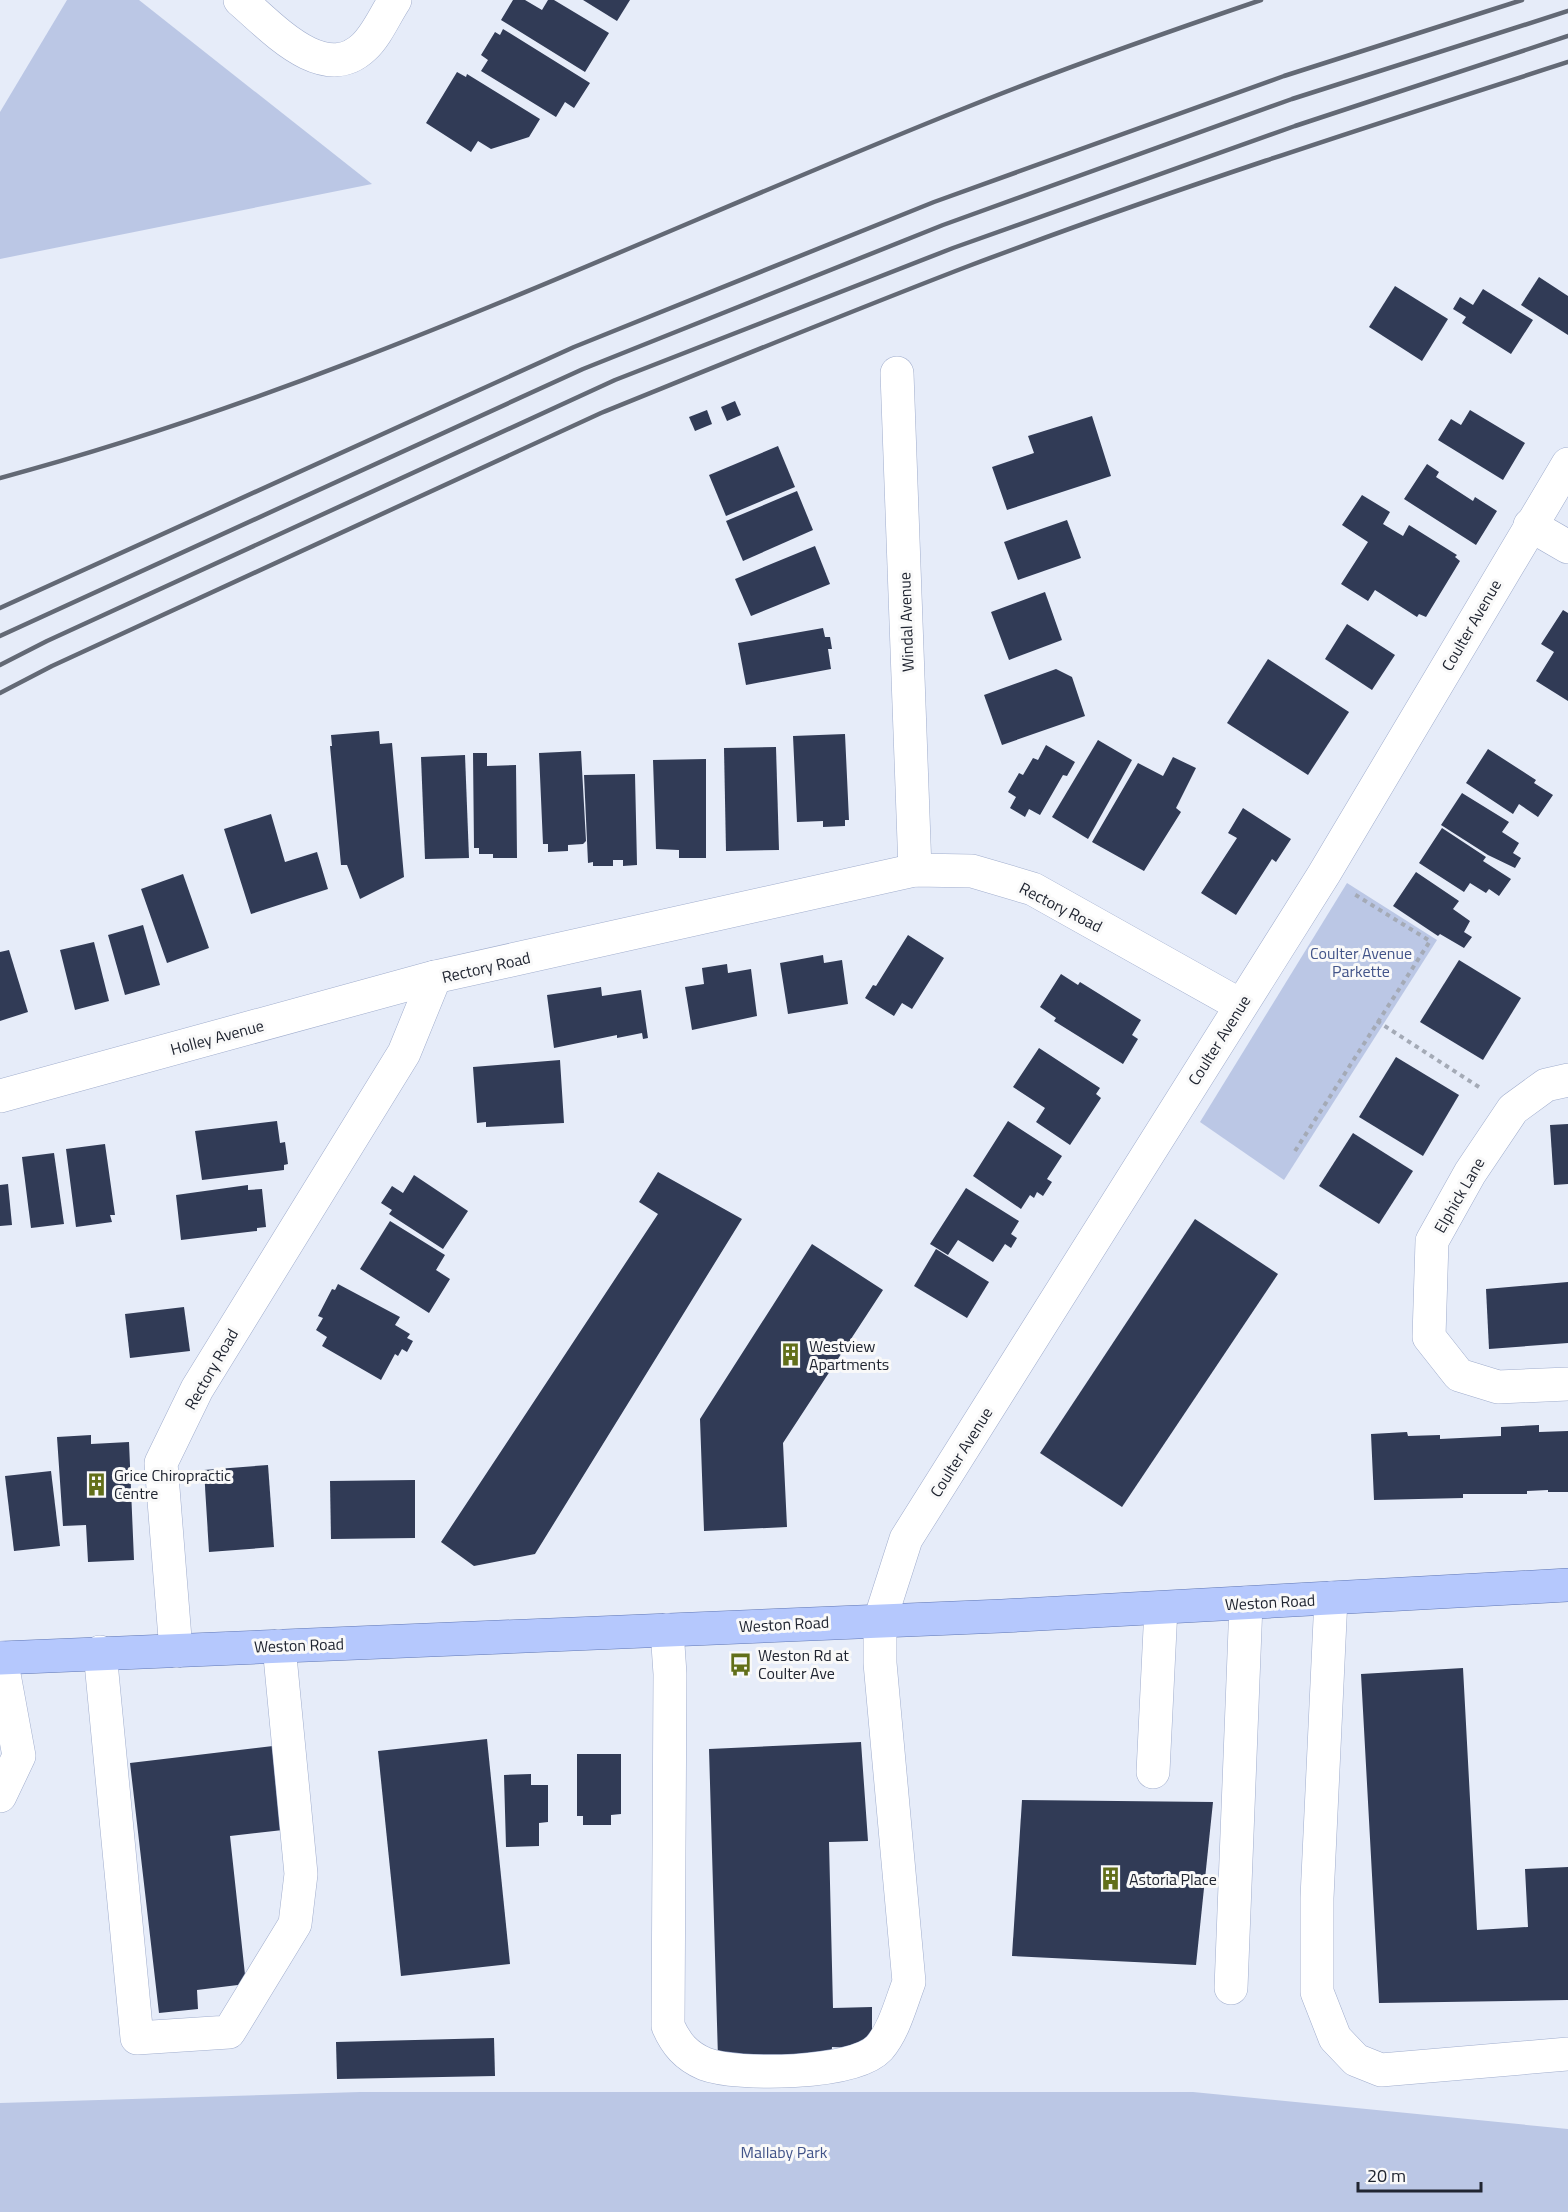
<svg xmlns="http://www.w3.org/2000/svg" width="1568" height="2212" viewBox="0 0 1568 2212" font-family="'Titillium Web',sans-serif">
<rect width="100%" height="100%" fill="#e6ecf9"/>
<!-- green -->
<g fill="#bbc7e5">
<path d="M67,0H139L372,184L0,259V112Z"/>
<path d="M1347,883L1437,940L1284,1180L1200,1122Z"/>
<path d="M360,2092H1193L1568,2129V2212H0V2103Z"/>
</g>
<!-- building -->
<g fill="#313b56">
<path d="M513,0H525L542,10L548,0H554L609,33L585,72L501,20Z"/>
<path d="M583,0H630L617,21Z"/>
<path d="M503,29L590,83L574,108L565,102L556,117L481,71L488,60L481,55L495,32L500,35Z"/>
<path d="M457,72L466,77L467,74L540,119L529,137L491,149L478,141L471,152L426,123Z"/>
<path d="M1539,277L1568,296V335L1521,305Z"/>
<path d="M1395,286L1448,319L1422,361L1369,327Z"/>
<path d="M1483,289L1533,320L1511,354L1462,323L1466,317L1453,309L1460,297L1473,305Z"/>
<path d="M735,401L741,415L727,421L721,407Z"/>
<path d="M707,410L712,424L695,431L689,417Z"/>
<path d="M1470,410L1525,443L1503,480L1438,440L1451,419L1461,425Z"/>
<path d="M1092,416L1111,476L1007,510L992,467L1034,453L1028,436Z"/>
<path d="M778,446L795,487L726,516L709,475Z"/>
<path d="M1427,464L1439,472L1436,477L1473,501L1475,497L1497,511L1476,545L1404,499Z"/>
<path d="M797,491L813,530L743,561L726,521Z"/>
<path d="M1362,495L1390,512L1383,524L1403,536L1409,525L1457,555L1455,557L1460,561L1426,617L1419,614L1417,617L1375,590L1368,601L1341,584L1368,542L1342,525Z"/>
<path d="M1067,520L1081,558L1018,580L1004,542Z"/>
<path d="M815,546L830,584L751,616L735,579Z"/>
<path d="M1045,592L1062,640L1009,660L991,612Z"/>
<path d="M1563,610L1568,613V701L1536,681L1554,652L1541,644Z"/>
<path d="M1347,624L1395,655L1372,690L1325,659Z"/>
<path d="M823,628L825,637H830L832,649H828L831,669L746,685L738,643Z"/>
<path d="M1268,659L1349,712L1308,775L1227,723Z"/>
<path d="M1056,669L1072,677L1085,716L1002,745L984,695Z"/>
<path d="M379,731L380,744L392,743L404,877L360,899L347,865H341L330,746H332L331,735Z"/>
<path d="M845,734L849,820H845V826L823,827V821L797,822L793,736Z"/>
<path d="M1098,740L1132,760L1088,839L1052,817Z"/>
<path d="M1046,745L1075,762L1067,776L1063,775L1040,815L1029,809L1025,817L1010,808L1016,797L1008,792L1019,773L1023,775L1033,758L1038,760Z"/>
<path d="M776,747L779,850L726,851L724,748Z"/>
<path d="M1488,749L1536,780L1534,783L1553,795L1538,817L1519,804L1513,814L1466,783Z"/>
<path d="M581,751L586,841L583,844L568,845V851L548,852V844H543L539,753Z"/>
<path d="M473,753H487V766L516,765L517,858H493V854H479V848H474Z"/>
<path d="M465,755L469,858L425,859L421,757Z"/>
<path d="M1173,757L1196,768L1176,808L1181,812L1144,871L1092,842L1138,763L1163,776Z"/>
<path d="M706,759V858H679V850L656,849L653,760Z"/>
<path d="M635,774L637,865L623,866V860H613V866H593V862L588,863L584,775Z"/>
<path d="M1462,793L1509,822L1502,832L1519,843L1513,853L1521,858L1515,868L1488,855L1441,825Z"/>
<path d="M1243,808L1291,839L1276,862L1272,859L1236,915L1201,893L1237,838L1228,833Z"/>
<path d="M271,814L285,862L317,852L328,889L251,914L224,829Z"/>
<path d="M1442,828L1486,857L1483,861L1511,879L1499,896L1489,889L1486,893L1470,883L1464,892L1419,863Z"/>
<path d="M1416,872L1459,901L1453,909L1470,921L1464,932L1472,937L1464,948L1440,934L1438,936L1393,906Z"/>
<path d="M183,874L209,948L167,963L141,889Z"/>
<path d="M143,925L160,985L125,995L108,935Z"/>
<path d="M908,935L944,958L912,1009L902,1003L894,1016L865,998L873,985L876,986Z"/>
<path d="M94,942L109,1001L75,1010L60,950Z"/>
<path d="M9,950L28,1012L0,1021V952Z"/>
<path d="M823,955L824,963L842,960L848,1004L788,1014L780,963Z"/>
<path d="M1459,960L1521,998L1483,1060L1420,1022Z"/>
<path d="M727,964L728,973L751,969L757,1016L692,1030L685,987L704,984L702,968Z"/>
<path d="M1061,974L1078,985L1080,982L1141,1020L1132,1035L1138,1039L1123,1064L1054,1021L1056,1018L1040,1007Z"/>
<path d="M601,987L602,996L641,990L648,1038L643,1039L642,1033L617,1038V1035L554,1048L547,995Z"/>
<path d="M1039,1048L1100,1088L1096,1094L1101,1098L1070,1145L1036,1122L1045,1108L1013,1087Z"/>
<path d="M1396,1057L1459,1095L1423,1156L1359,1117Z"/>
<path d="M560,1060L564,1123L486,1127V1122L477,1123L473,1067Z"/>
<path d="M277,1121L280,1143L285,1142L288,1164L284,1165V1170L202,1180L195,1131Z"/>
<path d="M1008,1121L1062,1156L1047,1179L1052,1182L1043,1196L1037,1192L1034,1198L1030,1195L1021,1209L973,1176Z"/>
<path d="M1568,1124V1184L1554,1185L1550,1125Z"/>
<path d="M1353,1133L1413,1171L1379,1224L1319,1186Z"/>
<path d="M105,1144L115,1215H110L112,1222L76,1227L66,1149Z"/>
<path d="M54,1153L64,1224L31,1228L22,1157Z"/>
<path d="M658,1172L742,1219L535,1554L474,1566L441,1542L658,1214L639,1202Z"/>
<path d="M414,1175L468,1211L443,1249L389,1214L392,1210L381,1203L392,1186L403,1193Z"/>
<path d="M8,1184L12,1225L0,1226V1185Z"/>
<path d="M248,1185V1190L262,1189L266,1227L257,1228V1231L181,1240L176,1195Z"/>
<path d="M966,1188L1019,1221L1011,1234L1017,1238L1011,1248L1005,1244L993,1262L958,1240L948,1255L930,1244Z"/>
<path d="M1195,1219L1278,1274L1122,1507L1040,1453Z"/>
<path d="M390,1221L445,1255L436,1270L450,1279L429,1313L360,1269Z"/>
<path d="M812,1244L883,1290L783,1443L787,1527L704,1531L700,1419Z"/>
<path d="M936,1249L989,1282L967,1318L914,1286Z"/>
<path d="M1568,1282V1343L1489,1349L1486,1289Z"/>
<path d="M338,1284L400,1317L395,1325L410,1334L407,1338L413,1341L407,1352L402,1349L398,1356L395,1354L381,1380L322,1346L327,1337L316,1330L323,1318L318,1316L332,1289L335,1290Z"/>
<path d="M184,1307L190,1351L130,1358L125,1314Z"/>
<path d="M1539,1425V1432L1568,1431V1492H1548V1490L1527,1491V1494H1463V1498L1374,1500L1371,1434L1407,1432L1408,1436L1440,1435V1439L1501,1436V1427Z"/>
<path d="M91,1435V1444L129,1442L134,1560L88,1562L86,1525L63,1526L57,1437Z"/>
<path d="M268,1465L274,1547L209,1552L204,1470Z"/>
<path d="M51,1471L60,1546L14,1551L5,1476Z"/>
<path d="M415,1480V1538L331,1539L330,1481Z"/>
<path d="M1463,1668L1477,1930L1528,1927L1525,1869L1568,1867V2000L1379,2003L1361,1674Z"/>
<path d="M487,1739L510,1964L401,1976L378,1751Z"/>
<path d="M861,1742L868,1841L829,1842L833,2008L872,2007V2049L832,2047L831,2060L718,2058L709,1749Z"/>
<path d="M273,1746L283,1830L230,1836L246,1984L197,1990L198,2009L159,2013L130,1763Z"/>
<path d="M577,1754H621V1814L611,1815V1825H583V1816H577Z"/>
<path d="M531,1774V1785H548V1822L539,1823V1846L506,1847L504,1775Z"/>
<path d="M1022,1800L1213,1802L1196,1965L1012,1956Z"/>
<path d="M494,2038L495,2076L337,2079L336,2042Z"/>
</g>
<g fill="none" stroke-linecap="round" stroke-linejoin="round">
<defs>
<g id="minor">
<path d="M240,0C271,26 323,86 364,47C377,35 385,15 395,0"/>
<path d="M897,373L915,870"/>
<path d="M1530,525L1568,547"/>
<path d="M1568,1080L1546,1085L1513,1109L1470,1173L1432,1241L1429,1337L1459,1375L1498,1387L1568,1384"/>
<path d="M0,1096L435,977"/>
<path d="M1331,1598L1317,1898V1992L1335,2038L1356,2060L1381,2070L1568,2054"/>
<path d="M667,1630L670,1674L668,2026C676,2044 686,2056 705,2064C737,2076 854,2075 879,2048C894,2031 901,2003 909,1982L880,1663V1620L906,1539L1324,874L1568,464"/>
<path d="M176,1651L161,1463L197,1389L404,1053L435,977L915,870L972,871L1033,889L1240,1005"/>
<path d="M100,1652L137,2038L229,2032L295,1924L301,1874L279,1646"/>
<path d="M1153,1772L1161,1608"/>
<path d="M0,1796L19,1756L1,1658"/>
<path d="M1231,1988L1246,1603"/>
</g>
<path id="major" d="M0,1658L1002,1616L1568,1585"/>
</defs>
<!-- minor casing -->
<use href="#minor" stroke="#a0adcd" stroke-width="34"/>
<!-- major casing -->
<use href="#major" stroke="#6077b4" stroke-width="34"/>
<!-- path -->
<g stroke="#a4aab6" stroke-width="4" stroke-dasharray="4.5 4.5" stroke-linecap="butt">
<path d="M1377,1021L1482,1089"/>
<path d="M1295,1151L1430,941L1354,894"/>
</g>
<!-- minor -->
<use href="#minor" stroke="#fff" stroke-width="33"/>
<!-- major -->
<use href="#major" stroke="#b5c8fd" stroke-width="33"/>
<!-- rail -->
<g stroke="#636975" stroke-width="4.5">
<path d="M0,478C330,390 639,239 955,112C1055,71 1158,35 1261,0"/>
<path d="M0,608L574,347L934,202L1284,76L1522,0"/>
<path d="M0,636L583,369L943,225L1292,99L1568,11"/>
<path d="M0,665L47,641L615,380L953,248L1295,126L1568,36"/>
<path d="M0,693L52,666L601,413C722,364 844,314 966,267C1164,192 1366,127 1568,62"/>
</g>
</g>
<!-- icons -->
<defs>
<symbol id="building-bare" viewBox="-9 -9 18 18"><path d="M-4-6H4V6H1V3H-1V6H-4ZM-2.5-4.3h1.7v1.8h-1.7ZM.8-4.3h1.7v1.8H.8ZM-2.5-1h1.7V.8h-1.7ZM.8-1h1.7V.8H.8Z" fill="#626f19" stroke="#f9f9f9" stroke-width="2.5" paint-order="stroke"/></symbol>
<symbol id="bus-bare" viewBox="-9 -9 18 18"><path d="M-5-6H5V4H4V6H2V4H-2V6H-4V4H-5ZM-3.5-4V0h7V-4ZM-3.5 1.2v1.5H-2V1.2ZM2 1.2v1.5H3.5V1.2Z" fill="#626f19" stroke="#f9f9f9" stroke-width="2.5" paint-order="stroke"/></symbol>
</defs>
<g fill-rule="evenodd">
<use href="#building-bare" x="774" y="1338" width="33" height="33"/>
<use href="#building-bare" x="80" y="1468" width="33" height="33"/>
<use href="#bus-bare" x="724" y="1648" width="33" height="33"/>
<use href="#building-bare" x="1094" y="1862" width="33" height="33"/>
</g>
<g text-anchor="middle" stroke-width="6" stroke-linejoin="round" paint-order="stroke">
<!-- street labels -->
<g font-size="16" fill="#202531" stroke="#f9f9f9">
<text transform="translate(906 622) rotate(-92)" y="6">Windal Avenue</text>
<text transform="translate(1471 625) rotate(-60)" y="6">Coulter Avenue</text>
<text transform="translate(1061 907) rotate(27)" y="6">Rectory Road</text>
<text transform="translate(486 967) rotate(-13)" y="6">Rectory Road</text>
<text transform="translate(217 1037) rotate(-15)" y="6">Holley Avenue</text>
<text transform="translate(1219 1040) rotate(-58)" y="6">Coulter Avenue</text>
<text transform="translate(1459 1195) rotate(-60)" y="6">Elphick Lane</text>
<text transform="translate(211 1369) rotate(-60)" y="6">Rectory Road</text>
<text transform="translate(961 1452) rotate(-58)" y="6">Coulter Avenue</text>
<text transform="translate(1270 1602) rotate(-3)" y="6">Weston Road</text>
<text transform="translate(784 1624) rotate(-3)" y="6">Weston Road</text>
<text transform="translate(299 1645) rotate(-2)" y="6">Weston Road</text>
</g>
<!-- park labels -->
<g font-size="16" fill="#425489" stroke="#f9f9f9">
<text x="1361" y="959">Coulter Avenue<tspan x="1361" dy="18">Parkette</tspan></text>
<text x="784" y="2158">Mallaby Park</text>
</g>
<!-- poi labels -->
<g font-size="16" fill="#202531" stroke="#f9f9f9" text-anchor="start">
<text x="809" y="1352">Westview<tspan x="809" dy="18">Apartments</tspan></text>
<text x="114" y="1481">Grice Chiropractic<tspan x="114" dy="18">Centre</tspan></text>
<text x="758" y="1661">Weston Rd at<tspan x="758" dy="18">Coulter Ave</tspan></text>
<text x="1129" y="1885">Astoria Place</text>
</g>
</g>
<!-- scale -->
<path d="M1358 2182v9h123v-9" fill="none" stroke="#202531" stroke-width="3"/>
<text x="1367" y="2182" font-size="18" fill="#202531" stroke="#f9f9f9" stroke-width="4.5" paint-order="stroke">20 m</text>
</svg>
